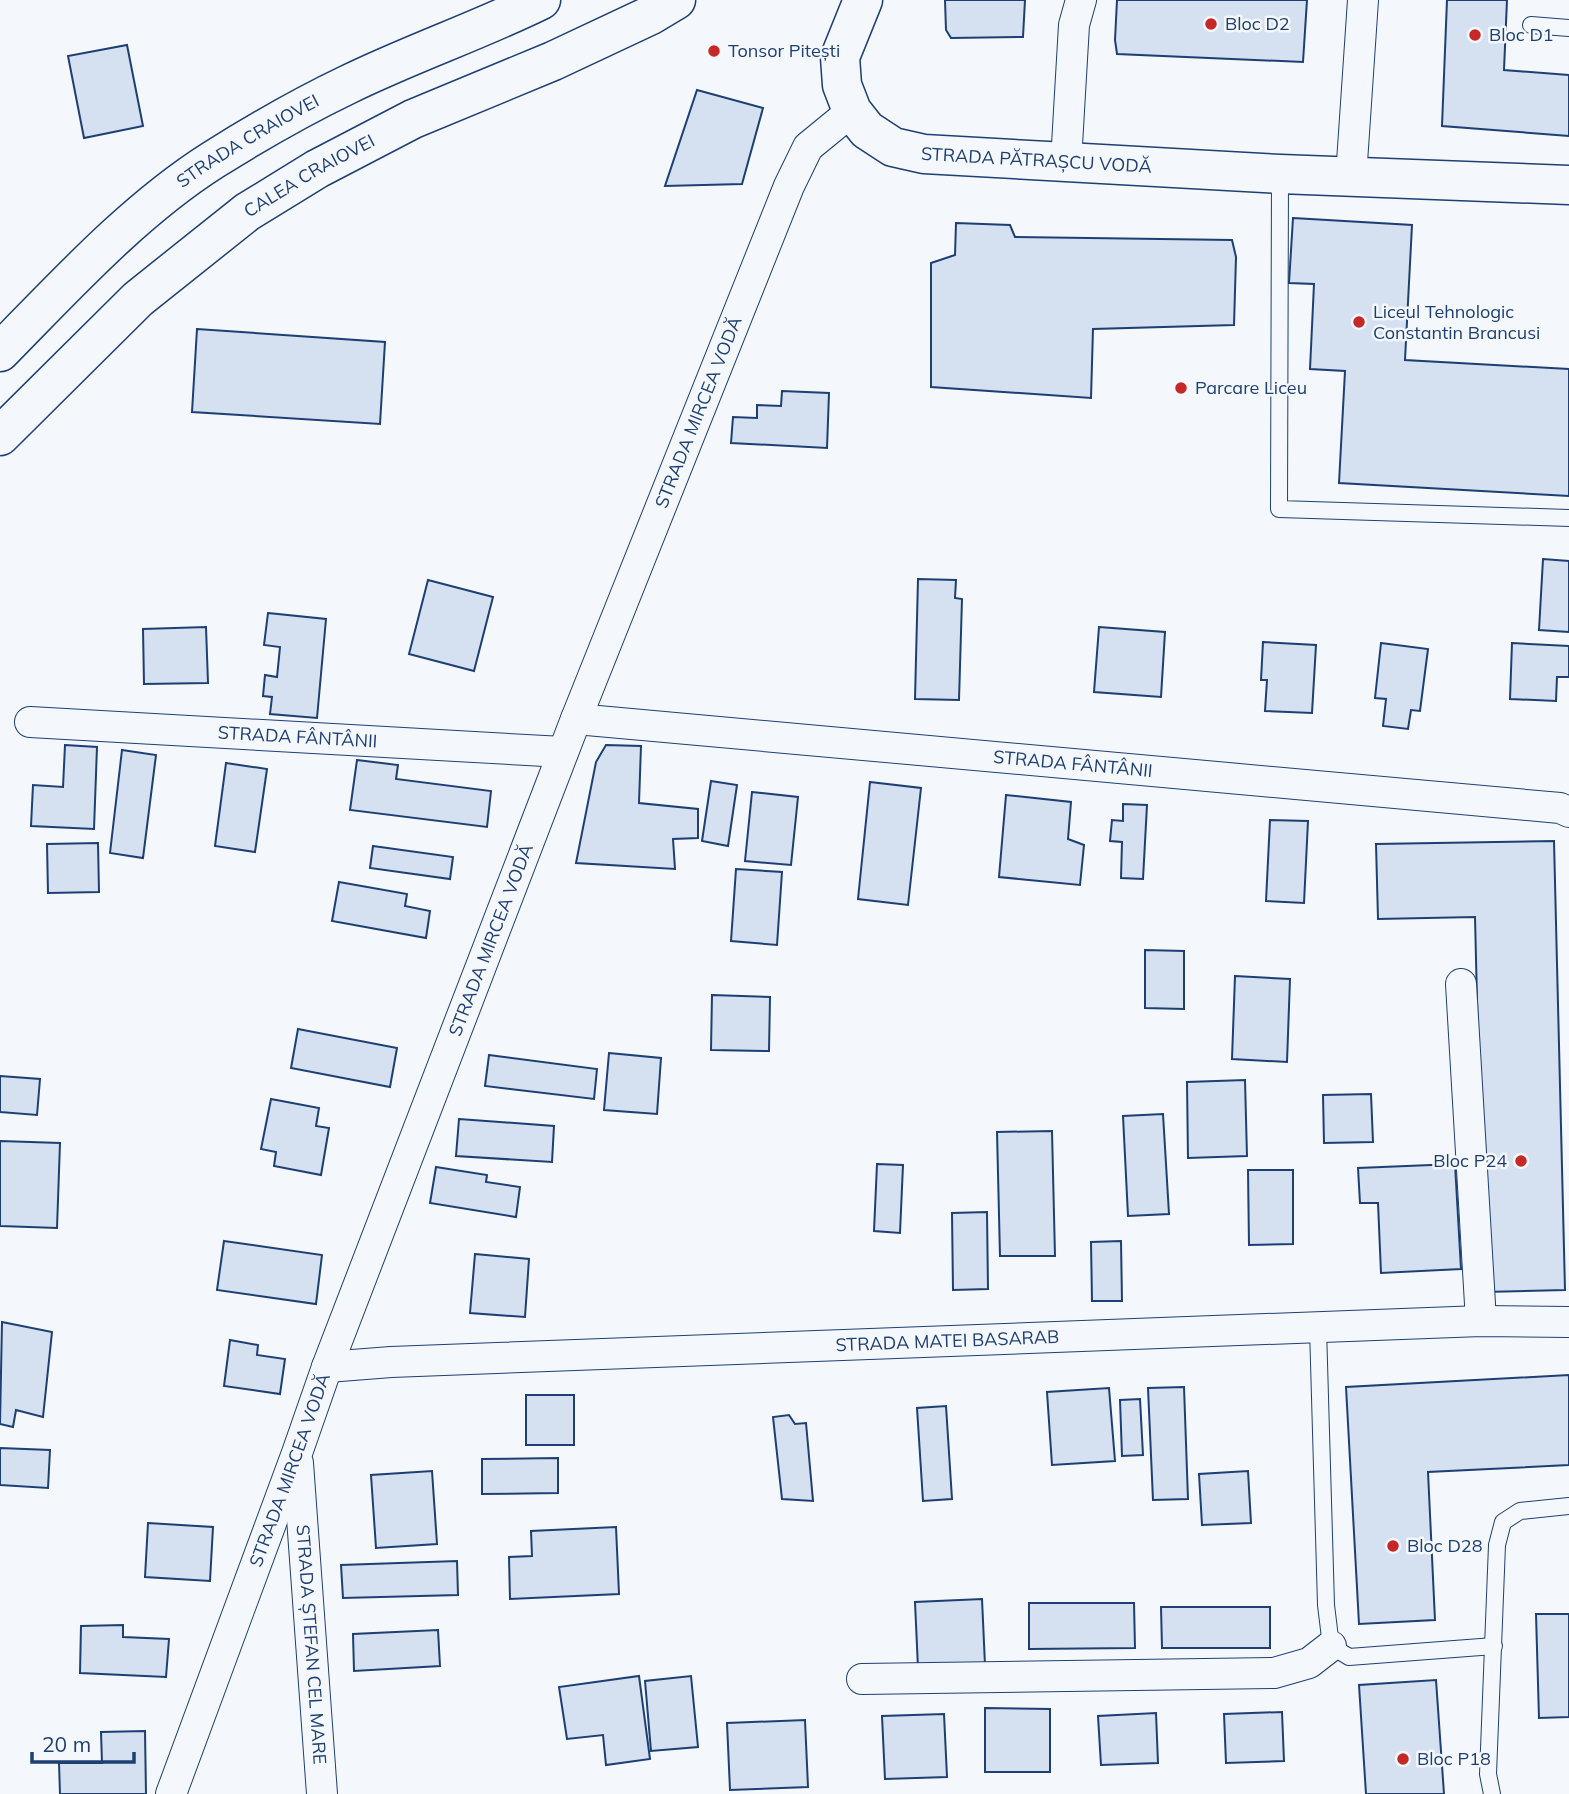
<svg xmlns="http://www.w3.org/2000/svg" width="1569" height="1794" viewBox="0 0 1569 1794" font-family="Mulish,sans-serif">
<rect width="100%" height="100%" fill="#f4f7fb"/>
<!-- building -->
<g fill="#d5e0f0" stroke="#1d3f73" stroke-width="2">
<path d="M945,0H1025L1023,37L951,38L946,30Z"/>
<path d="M1117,0H1307L1303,62L1117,54L1115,40Z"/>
<path d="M1447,0H1507L1504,70L1569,75V136L1442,126Z"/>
<path d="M127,45L143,126L84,138L68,56Z"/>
<path d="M697,90L763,108L742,184L665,186Z"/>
<path d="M1293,218L1412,225L1405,360L1569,369V496L1339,483L1345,371L1310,369L1314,284L1289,283Z"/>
<path d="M956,223L1010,225L1015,237L1232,240L1236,257L1234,325L1093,329L1091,398L931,387V263L955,255Z"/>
<path d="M197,329L385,342L380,424L192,412Z"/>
<path d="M782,391L829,393L827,448L731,443L733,417L757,418V405L781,406Z"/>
<path d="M1543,559L1569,561V632L1539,630Z"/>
<path d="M918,579L956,580L955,598L962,599L959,700L915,699Z"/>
<path d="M428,580L493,597L474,671L409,654Z"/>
<path d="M268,613L326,619L317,718L270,714L272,697L263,696L265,675L277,677L280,647L264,645Z"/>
<path d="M206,627L208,683L144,684L143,629Z"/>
<path d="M1099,627L1165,632L1161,697L1094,692Z"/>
<path d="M1263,642L1316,645L1312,713L1265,711L1267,680H1261Z"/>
<path d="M1381,643L1428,649L1420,711L1411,710L1408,729L1383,726L1386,699L1375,698Z"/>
<path d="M1512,643L1569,646V677H1557L1556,701L1510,699Z"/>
<path d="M65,745L97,747L94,829L31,826L33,785L63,787Z"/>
<path d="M606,745L641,746L639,803L698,809V838L673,839L675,869L576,863L596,762Z"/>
<path d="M122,750L156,755L143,858L110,853Z"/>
<path d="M357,760L398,765L396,779L491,791L487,827L350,810Z"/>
<path d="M226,763L267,769L255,852L215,846Z"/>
<path d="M711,781L737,785L728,846L702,841Z"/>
<path d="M870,782L921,788L908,905L858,899Z"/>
<path d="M752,792L798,797L791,865L745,861Z"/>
<path d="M1006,795L1071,802L1068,839L1084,845L1080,885L999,877Z"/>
<path d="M1123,804L1147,805L1143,879L1121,878L1122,842L1110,841L1112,820L1123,821Z"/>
<path d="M1270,820L1308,821L1304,903L1266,901Z"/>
<path d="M1554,841L1565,1290L1484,1292L1475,917L1378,919L1376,844Z"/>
<path d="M98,843L99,892L48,893L47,844Z"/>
<path d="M373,846L453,857L450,879L370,868Z"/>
<path d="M736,869L782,872L777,945L731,941Z"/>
<path d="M339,882L407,894L405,906L430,911L426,938L332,921Z"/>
<path d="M1145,950L1184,951V1009L1145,1008Z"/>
<path d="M1235,976L1290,979L1287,1062L1232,1059Z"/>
<path d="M712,995L770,997L769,1051L711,1050Z"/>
<path d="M298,1029L397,1048L390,1087L291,1068Z"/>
<path d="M609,1053L661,1058L657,1114L604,1110Z"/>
<path d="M489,1055L597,1069L594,1099L485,1086Z"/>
<path d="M0,1076L40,1079L37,1115L0,1112Z"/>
<path d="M1245,1080L1247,1156L1188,1158L1187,1082Z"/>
<path d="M1371,1094L1373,1142L1324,1143L1323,1095Z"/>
<path d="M271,1099L319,1108L316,1126L329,1128L321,1175L274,1166L276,1152L261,1149Z"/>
<path d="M1163,1114L1169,1214L1128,1216L1123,1116Z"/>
<path d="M459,1119L554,1126L552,1162L456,1156Z"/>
<path d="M1052,1131L1055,1256H1000L997,1132Z"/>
<path d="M0,1141L60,1143L57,1228L0,1226Z"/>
<path d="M877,1164L903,1165L900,1233L874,1231Z"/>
<path d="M1455,1164L1461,1269L1381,1273L1378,1203H1360L1358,1168Z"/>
<path d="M436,1167L487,1175L486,1182L520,1187L516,1217L430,1203Z"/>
<path d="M1248,1170H1293V1244L1249,1245Z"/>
<path d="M987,1212L988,1289L953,1290L952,1213Z"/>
<path d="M224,1241L322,1255L316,1304L217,1290Z"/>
<path d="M1121,1241L1122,1301H1092L1091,1242Z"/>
<path d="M475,1254L529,1259L525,1317L470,1313Z"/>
<path d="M2,1322L52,1332L43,1417L16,1410L13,1427L0,1424Z"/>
<path d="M230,1340L258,1345L257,1355L285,1359L280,1394L224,1386Z"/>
<path d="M1569,1375V1465L1428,1472L1435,1620L1359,1624L1346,1387Z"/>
<path d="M1184,1387L1188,1499L1153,1500L1148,1388Z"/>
<path d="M1109,1388L1115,1461L1052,1465L1047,1392Z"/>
<rect x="526" y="1395" width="48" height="50"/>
<path d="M1140,1399L1143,1455L1122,1456L1120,1400Z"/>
<path d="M946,1406L952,1499L923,1501L917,1408Z"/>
<path d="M789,1415L795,1424L806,1423L813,1501L782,1499L773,1417Z"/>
<path d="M0,1448L50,1450L48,1488L0,1485Z"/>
<path d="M558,1458V1493L482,1494V1459Z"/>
<path d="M432,1471L437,1544L376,1548L371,1475Z"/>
<path d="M1248,1471L1251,1523L1202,1525L1199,1474Z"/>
<path d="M148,1523L213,1527L210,1581L145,1577Z"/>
<path d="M616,1527L619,1594L510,1599L509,1557L532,1556L531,1531Z"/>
<path d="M457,1561L458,1595L343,1598L341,1565Z"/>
<path d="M982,1599L985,1665L918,1668L915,1602Z"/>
<path d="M1029,1603H1134L1135,1648L1029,1649Z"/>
<path d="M1161,1607H1270V1648H1162Z"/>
<path d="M1536,1614H1569V1717L1539,1718Z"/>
<path d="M123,1625V1637L169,1639L166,1677L80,1673L81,1626Z"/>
<path d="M438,1630L440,1666L354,1671L353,1634Z"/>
<path d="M639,1676L650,1759L606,1765L603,1735L567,1739L559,1687Z"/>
<path d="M691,1676L698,1747L651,1751L645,1681Z"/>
<path d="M1436,1680L1444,1794H1366L1359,1685Z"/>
<path d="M985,1708L1050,1709V1772H985Z"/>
<path d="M1282,1712L1284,1761L1226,1763L1224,1714Z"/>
<path d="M1156,1713L1158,1763L1101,1765L1098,1716Z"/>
<path d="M944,1714L947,1777L885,1779L882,1716Z"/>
<path d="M805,1720L808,1787L730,1790L727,1723Z"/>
<path d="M145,1731L146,1794H60L59,1763H102L101,1732Z"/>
</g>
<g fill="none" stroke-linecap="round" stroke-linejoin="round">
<defs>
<g id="lane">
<path d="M1531,25L1569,28"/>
<path d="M1280,174L1279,509L1569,518"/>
<path d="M1318,1328L1326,1605L1331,1646L1349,1657L1494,1646"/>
<path d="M1492,1794L1488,1774L1497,1545L1503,1522L1520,1511L1569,1506"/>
</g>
<g id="street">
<path d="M1066,162L1074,25L1081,0"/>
<path d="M1351,177L1363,0"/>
<path id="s1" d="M576,719L1560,808L1569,812"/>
<path id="s2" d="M30,722L563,752"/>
<path d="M1461,984L1481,1321"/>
<path id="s3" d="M327,1367L391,1362L1481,1321L1569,1322"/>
<path id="s4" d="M298,1463L322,1794"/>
<path d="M862,1679L1274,1673L1309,1663L1331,1646"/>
<path id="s5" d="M171,1794L297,1453L327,1367L576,719L789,186L808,147L852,111"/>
</g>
<g id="secondary">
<path id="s6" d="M863,0L840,57L842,85L852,111L867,130L893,147L924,154L1066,162L1280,174L1569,185"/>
</g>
<g id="primary">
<path id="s7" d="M0,352C65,286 134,210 213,160C256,133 301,107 347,85C410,54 478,31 541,0"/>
<path id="s8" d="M0,436L138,299L247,212L317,169L413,119L553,61L651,15L676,0"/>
</g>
</defs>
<!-- lane casing -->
<use href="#lane" stroke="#1d3f73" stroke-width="18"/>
<!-- street casing -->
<use href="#street" stroke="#1d3f73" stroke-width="32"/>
<!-- secondary casing -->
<use href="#secondary" stroke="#1d3f73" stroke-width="41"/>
<!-- primary casing -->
<use href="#primary" stroke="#1d3f73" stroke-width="41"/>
<!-- lane -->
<use href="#lane" stroke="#f4f7fb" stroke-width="16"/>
<!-- street -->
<use href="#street" stroke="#f4f7fb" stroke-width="30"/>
<!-- secondary -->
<use href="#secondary" stroke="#f4f7fb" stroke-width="38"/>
<!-- primary -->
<use href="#primary" stroke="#f4f7fb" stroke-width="38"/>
</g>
<!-- markers -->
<g fill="#c62828" stroke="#f4f7fb" stroke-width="2.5">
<circle cx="1211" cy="24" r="7"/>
<circle cx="1475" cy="35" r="7"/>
<circle cx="714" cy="51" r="7"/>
<circle cx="1359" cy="322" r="7"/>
<circle cx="1181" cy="388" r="7"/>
<circle cx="1521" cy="1161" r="7"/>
<circle cx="1393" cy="1546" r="7"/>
<circle cx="1403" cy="1759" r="7"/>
</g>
<g text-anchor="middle" stroke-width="5" stroke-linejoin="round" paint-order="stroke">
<!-- poi labels -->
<g font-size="18" fill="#1d3f73" stroke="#f4f7fb" text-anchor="start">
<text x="1225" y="30">Bloc D2</text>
<text x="1489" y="41">Bloc D1</text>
<text x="728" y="57">Tonsor Pitești</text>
<text x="1373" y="318">Liceul Tehnologic<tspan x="1373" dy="21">Constantin Brancusi</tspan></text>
<text x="1195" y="394">Parcare Liceu</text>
<text x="1507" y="1167" text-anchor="end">Bloc P24</text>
<text x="1407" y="1552">Bloc D28</text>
<text x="1417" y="1765">Bloc P18</text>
</g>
<!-- street labels -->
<g font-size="18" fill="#1d3f73" stroke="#f4f7fb">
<text dy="6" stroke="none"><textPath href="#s7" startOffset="327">STRADA CRAIOVEI</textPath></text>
<text dy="6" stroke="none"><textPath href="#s6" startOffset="317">STRADA PĂTRAȘCU VODĂ</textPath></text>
<text dy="6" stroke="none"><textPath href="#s8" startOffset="406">CALEA CRAIOVEI</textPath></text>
<text dy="6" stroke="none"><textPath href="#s5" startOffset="1479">STRADA MIRCEA VODĂ</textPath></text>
<text dy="6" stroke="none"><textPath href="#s2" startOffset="268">STRADA FÂNTÂNII</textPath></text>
<text dy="6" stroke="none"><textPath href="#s1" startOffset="499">STRADA FÂNTÂNII</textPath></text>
<text dy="6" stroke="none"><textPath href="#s5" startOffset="912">STRADA MIRCEA VODĂ</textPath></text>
<text dy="6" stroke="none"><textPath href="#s3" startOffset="621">STRADA MATEI BASARAB</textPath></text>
<text dy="6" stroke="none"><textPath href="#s5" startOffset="345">STRADA MIRCEA VODĂ</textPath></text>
<text dy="6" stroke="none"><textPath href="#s4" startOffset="182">STRADA ȘTEFAN CEL MARE</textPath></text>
</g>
</g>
<!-- scale -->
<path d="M32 1752v10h102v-10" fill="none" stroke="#1d3f73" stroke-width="3.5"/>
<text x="42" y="1752" font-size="21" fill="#1d3f73" stroke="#f4f7fb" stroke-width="5" paint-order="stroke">20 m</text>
</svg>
